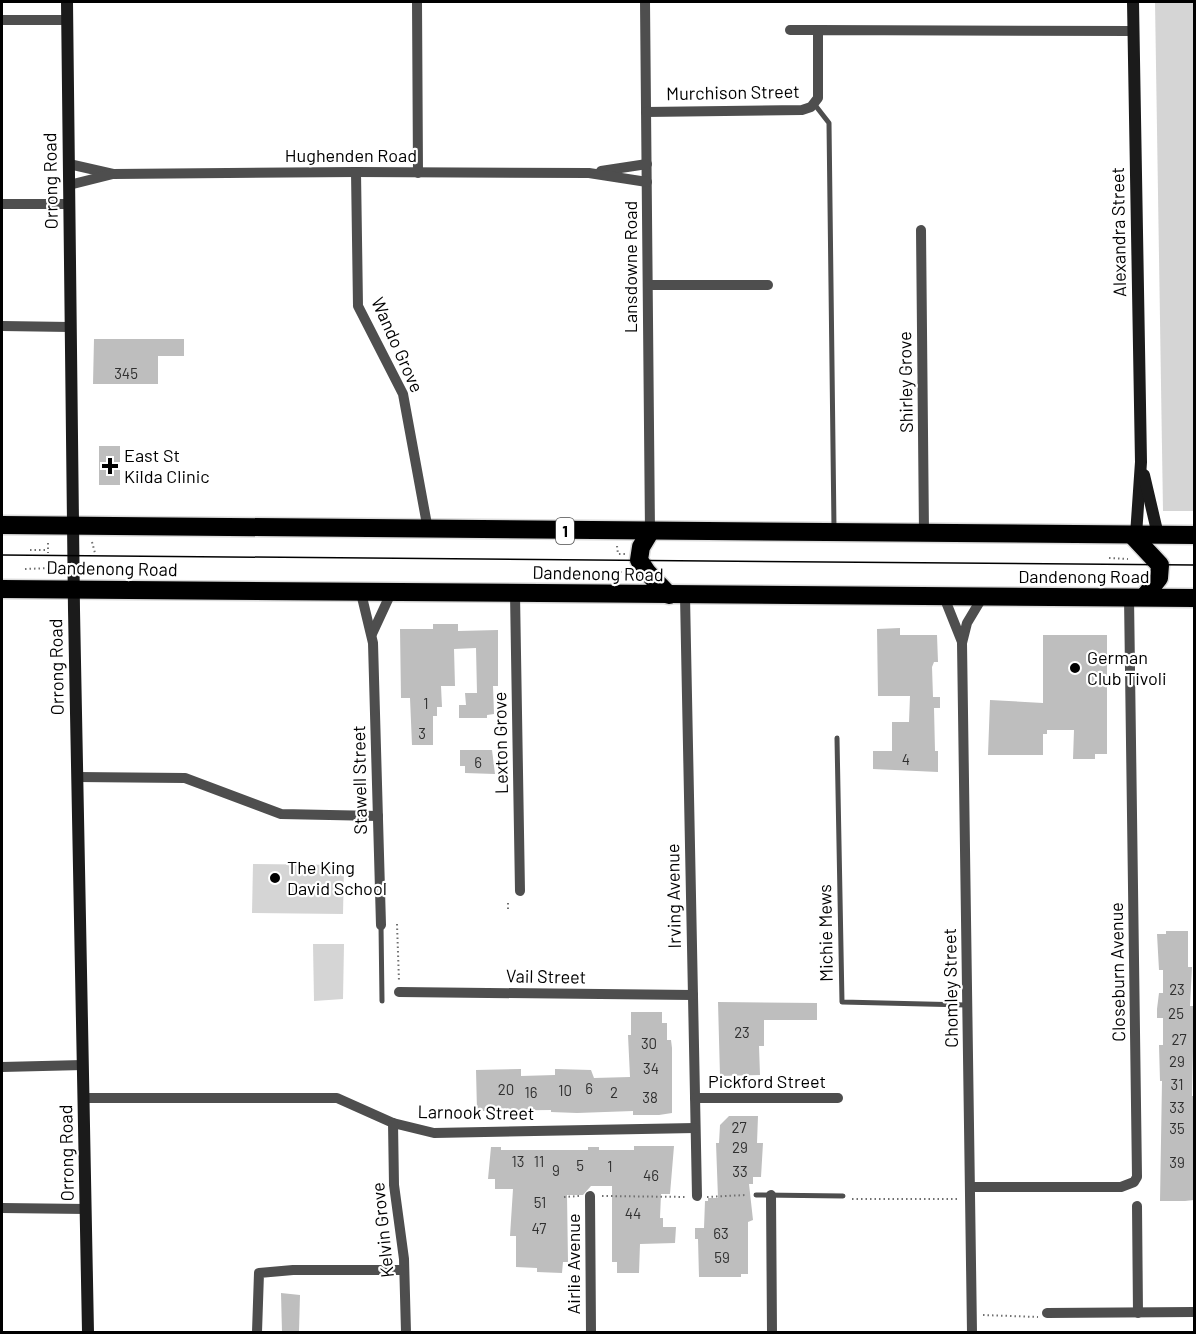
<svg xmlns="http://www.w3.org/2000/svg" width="1196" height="1334" viewBox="0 0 1196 1334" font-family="Barlow,sans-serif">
<rect width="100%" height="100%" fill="#fff"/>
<!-- green -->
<g fill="#d5d5d5">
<path d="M1155,2H1194V511H1163Z"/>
<path d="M253,864L344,865L343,914L252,913Z"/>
<path d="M313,944H344L343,999L314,1001Z"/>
</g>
<!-- building -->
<g fill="#bebebe">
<path d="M94,339H184V356H158V384H93Z"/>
<rect x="99" y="446" width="21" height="39"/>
<path d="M433,624H458V631L498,630V686H493L494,714L487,715V718H459V705H466L465,693H477L476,648L454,649L455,686H441L442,707H437V716H433V745H412L410,698H401L400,629H433Z"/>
<path d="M900,628V635H937L938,662H934L932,667L933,697H940V708H934L935,751H938V772L873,769V751H892V722H909L910,696H878L877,629Z"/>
<path d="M1043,635H1107V754H1095V759H1073L1074,730H1047V734H1043V755H988L990,700L1043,703Z"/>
<path d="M460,750H492L495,774L465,773V766H460Z"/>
<path d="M1166,931H1188V967H1192L1190,1006H1194L1192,1096H1194V1200L1185,1201H1160L1162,1081H1160L1159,1045H1163V1018H1157V1009L1159,993H1163V970H1159L1157,934H1166Z"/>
<path d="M718,1002L817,1003V1020H764V1046H759L760,1075L720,1076Z"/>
<path d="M631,1012H662V1023H667V1040H671L672,1048V1113L659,1115H633V1111L577,1113L551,1112V1110L477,1111L476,1070L521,1069V1076L555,1075V1069L591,1070L594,1078L630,1077L628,1035H631Z"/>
<path d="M729,1116H758L757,1143H763L761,1177H753V1184H749L753,1220L748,1222V1274H741V1277H699L698,1239H695V1228H704L705,1201H708V1198H718L716,1143H719L720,1125Z"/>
<path d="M634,1146H674L670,1194H661L660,1218H663V1227H676L675,1243L640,1244L639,1273H617V1262H612V1186H591L583,1195H567L568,1262H563L562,1273L537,1272V1268L516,1267V1236H510L513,1189H495V1179H488L491,1147H501V1150H588V1147H599V1150H634Z"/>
<path d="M281,1293L300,1295L299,1331L282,1332Z"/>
</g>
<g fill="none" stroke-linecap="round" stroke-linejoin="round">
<defs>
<g id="highway">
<path d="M2,525L1194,535"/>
<path d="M650,532L641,547L639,560L647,572L669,595"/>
<path d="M1132,535L1160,565L1159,578L1144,597"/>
<path d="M2,589L1194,598"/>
</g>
</defs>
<!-- highway casing -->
<use href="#highway" stroke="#dbdbdb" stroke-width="21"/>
<!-- path -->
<g stroke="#707070" stroke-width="2" stroke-dasharray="1.5 3" stroke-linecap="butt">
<path d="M92,542L95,553"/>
<path d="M48,543V553"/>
<path d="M617,546L618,554H626"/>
<path d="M30,550H48"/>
<path d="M1109,558L1128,559"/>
<path d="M25,569L50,568"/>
<path d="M96,571L97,566"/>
<path d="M620,572H629"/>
<path d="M1129,574V579H1133L1135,583"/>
<path d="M1096,576H1129"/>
<path d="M508,903V909"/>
<path d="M397,924L399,981"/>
<path d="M602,1196L687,1197"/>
<path d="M564,1197L579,1196"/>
<path d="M707,1197L746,1195"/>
<path d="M852,1199H960"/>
<path d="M983,1315L1038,1317"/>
</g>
<!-- lane -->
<g stroke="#4e4e4e" stroke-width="5">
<path d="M815,105L829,123L834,528"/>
<path d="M837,738L842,1002L966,1005"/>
<path d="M381,925L382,1001"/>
<path d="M756,1195L843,1196"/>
</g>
<!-- street -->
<g stroke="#4e4e4e" stroke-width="10">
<path d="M417,2L418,173"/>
<path d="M645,2L650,532"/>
<path d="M2,20H67"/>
<path d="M790,30H818"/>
<path d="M646,112L802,110L811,107L818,98V30L1133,31"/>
<path d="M69,164L113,174"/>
<path d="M601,171L647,164"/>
<path d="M356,172L358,306L403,394L428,530"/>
<path d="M69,185L113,174L356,172L589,173L647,182"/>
<path d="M2,204H69"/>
<path d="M921,230L924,533"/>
<path d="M648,285H768"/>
<path d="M2,326L70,327"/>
<path d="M361,593L373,643L381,925"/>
<path d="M515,594L520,891"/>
<path d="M685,596L697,1196"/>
<path d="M944,597L962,642"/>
<path d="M372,634L391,593"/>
<path d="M77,777L185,778L281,814L378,816"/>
<path d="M399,992L693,995"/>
<path d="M2,1067L83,1065"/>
<path d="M84,1098H337L393,1123L434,1133L695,1128"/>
<path d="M695,1098H838"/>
<path d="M393,1123L394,1185L404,1259L406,1332"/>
<path d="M971,1187H1121L1134,1182L1137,1177L1129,597"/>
<path d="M771,1195L772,1332"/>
<path d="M590,1196L591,1332"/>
<path d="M1137,1206L1138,1313"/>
<path d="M2,1208L86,1209"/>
<path d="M1047,1313L1194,1312"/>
<path d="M257,1332L259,1273L293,1270H404"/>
<path d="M972,1332L962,643L967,623L982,598"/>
</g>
<!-- secondary -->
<g stroke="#1b1b1b" stroke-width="12">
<path d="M67,2L74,610L88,1332"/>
<path d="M1133,2L1141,462L1136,535"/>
<path d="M1144,475L1158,535"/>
</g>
<!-- highway -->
<use href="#highway" stroke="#000" stroke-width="18"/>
<!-- tram -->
<path stroke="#000" stroke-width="1.5" d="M2,555L1194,565"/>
</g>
<!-- markers -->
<g fill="#000" stroke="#fff" stroke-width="2">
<path d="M107 457h6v6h6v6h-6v6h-6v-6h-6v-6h6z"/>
<circle cx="1075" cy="668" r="6"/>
<circle cx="275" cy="878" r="6"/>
</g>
<g text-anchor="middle" stroke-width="4.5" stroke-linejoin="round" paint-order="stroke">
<!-- number labels -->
<g font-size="15" fill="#303030">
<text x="126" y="379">345</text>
<text x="426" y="709">1</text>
<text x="422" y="739">3</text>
<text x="906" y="765">4</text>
<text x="478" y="768">6</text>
<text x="1177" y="995">23</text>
<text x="1176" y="1019">25</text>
<text x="742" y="1038">23</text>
<text x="1179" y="1045">27</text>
<text x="649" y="1049">30</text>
<text x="1177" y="1067">29</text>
<text x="651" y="1074">34</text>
<text x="1177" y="1090">31</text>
<text x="589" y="1094">6</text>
<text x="506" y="1095">20</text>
<text x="565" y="1096">10</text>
<text x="531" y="1098">16</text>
<text x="614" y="1098">2</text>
<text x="650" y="1103">38</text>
<text x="1177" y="1113">33</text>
<text x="739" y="1133">27</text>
<text x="1177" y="1134">35</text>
<text x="740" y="1153">29</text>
<text x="518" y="1167">13</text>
<text x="539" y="1167">11</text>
<text x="1177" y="1168">39</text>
<text x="580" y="1171">5</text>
<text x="610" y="1172">1</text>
<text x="556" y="1176">9</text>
<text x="740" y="1177">33</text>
<text x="651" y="1181">46</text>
<text x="540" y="1208">51</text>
<text x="633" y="1219">44</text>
<text x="539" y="1234">47</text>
<text x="721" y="1239">63</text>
<text x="722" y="1263">59</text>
</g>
<!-- shield labels -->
<rect fill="#fff" stroke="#4c4c4c" stroke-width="1.5" x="556" y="518" width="18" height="26" rx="4.5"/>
<g font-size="16" font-weight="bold" fill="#000">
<text x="565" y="537">1</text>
</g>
<!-- street labels -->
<g font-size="18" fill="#000" stroke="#fff">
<text transform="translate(733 93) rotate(-1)" y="6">Murchison Street</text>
<text x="351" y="162">Hughenden Road</text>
<text transform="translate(51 181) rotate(-91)" y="6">Orrong Road</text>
<text transform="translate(1119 232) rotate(-91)" y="6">Alexandra Street</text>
<text transform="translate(631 267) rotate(-90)" y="6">Lansdowne Road</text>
<text transform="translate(397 345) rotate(66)" y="6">Wando Grove</text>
<text transform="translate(906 382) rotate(-91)" y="6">Shirley Grove</text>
<text transform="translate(112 569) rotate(1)" y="6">Dandenong Road</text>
<text transform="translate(598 574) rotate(1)" y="6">Dandenong Road</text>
<text x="1084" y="583">Dandenong Road</text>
<text transform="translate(57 667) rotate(-91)" y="6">Orrong Road</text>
<text transform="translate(501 743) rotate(-91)" y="6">Lexton Grove</text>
<text transform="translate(360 780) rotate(-91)" y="6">Stawell Street</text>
<text transform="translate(674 896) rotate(-91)" y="6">Irving Avenue</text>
<text transform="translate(826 933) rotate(-91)" y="6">Michie Mews</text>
<text transform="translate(1118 972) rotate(-91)" y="6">Closeburn Avenue</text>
<text transform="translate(546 977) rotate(1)" y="6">Vail Street</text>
<text transform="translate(951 988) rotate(-91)" y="6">Chomley Street</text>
<text x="767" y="1088">Pickford Street</text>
<text transform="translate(476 1113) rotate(1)" y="6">Larnook Street</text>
<text transform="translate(67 1153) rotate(-91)" y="6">Orrong Road</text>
<text transform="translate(383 1230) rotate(-96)" y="6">Kelvin Grove</text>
<text transform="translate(574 1264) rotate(-90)" y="6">Airlie Avenue</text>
</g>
<!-- poi labels -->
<g font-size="18" fill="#000" stroke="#fff" text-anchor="start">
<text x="124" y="462">East St<tspan x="124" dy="21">Kilda Clinic</tspan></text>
<text x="1087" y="664">German<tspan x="1087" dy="21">Club Tivoli</tspan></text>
<text x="287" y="874">The King<tspan x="287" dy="21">David School</tspan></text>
</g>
</g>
<!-- border -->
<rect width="1196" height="1334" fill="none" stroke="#000000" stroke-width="6"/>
</svg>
